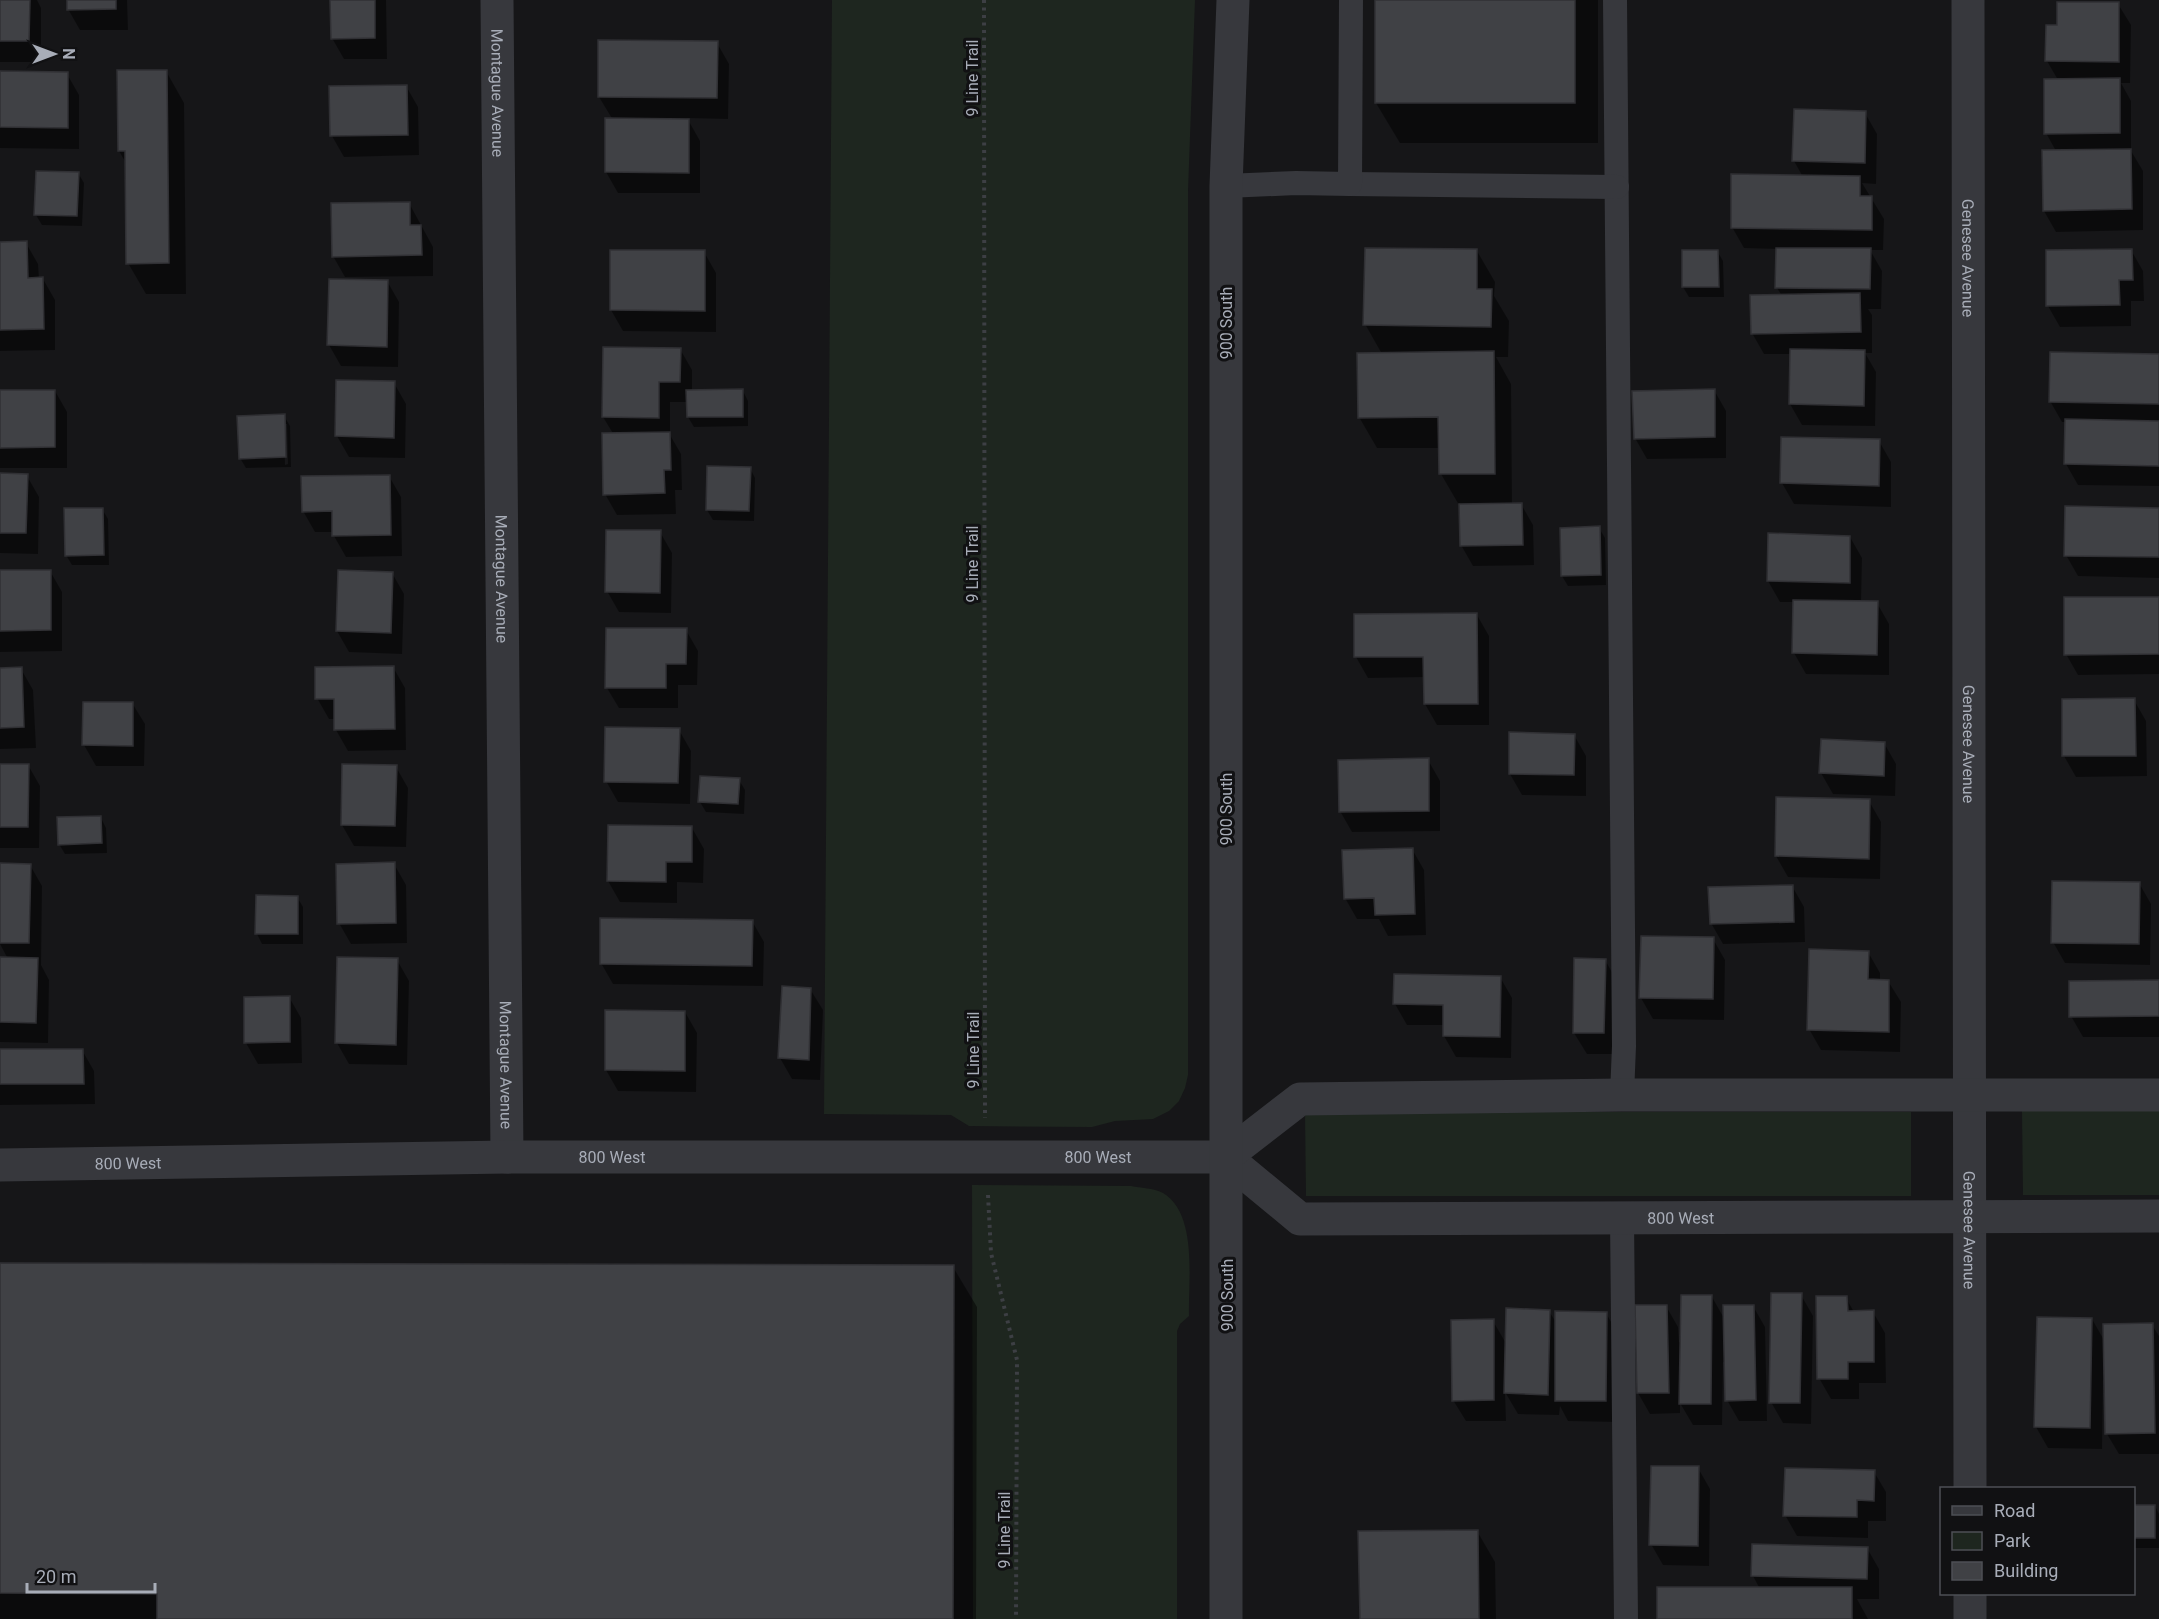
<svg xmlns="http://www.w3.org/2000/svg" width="2159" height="1619" viewBox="0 0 2159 1619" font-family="Roboto,sans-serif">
<rect width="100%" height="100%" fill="#161618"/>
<!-- green -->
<g fill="#1e261f">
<path d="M832,0H1195L1188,191V1075L1185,1088L1179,1101L1169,1111L1153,1119L1115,1121L1092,1127L969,1126L951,1115L824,1114Z"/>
<path d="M2022,1111H2159V1195H2023Z"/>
<path d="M1305,1112H1911V1196H1306Z"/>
<path d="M972,1185L1131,1186C1141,1188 1153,1188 1163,1193C1198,1214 1188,1281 1189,1316L1180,1324L1177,1331V1619H973Z"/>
</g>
<!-- shadow -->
<g fill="#0007" fill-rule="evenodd">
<path d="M0,0H37L41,8V62H0Z"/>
<path d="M68,0H127L128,30H80L68,9Z"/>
<path d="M332,0H386L387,59H344L332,38Z"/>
<path d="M1376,0H1598V143H1400L1376,103Z"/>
<path d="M2118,4L2131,25L2130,83H2121L2131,101V151L2143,171V230L2056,232L2044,211L2056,151L2046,133L2058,80L2047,61L2059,27Z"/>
<path d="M717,43L729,64L728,119L687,118L700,141V193H618L606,172L613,120L599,97Z"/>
<path d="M166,71L184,103L186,294H146L128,263L126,163L119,151Z"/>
<path d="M0,73L67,74L79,95V149L0,148Z"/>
<path d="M406,86L418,107L419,155L344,157L332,136Z"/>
<path d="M1865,113L1877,134L1876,184L1862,183L1884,219L1883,250H1870L1882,271L1881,309H1868L1872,315V353H1865L1876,372L1875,426L1802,425L1790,404L1792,354H1764L1752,333L1782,296L1777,288L1778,249L1744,248L1732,227L1803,177L1794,161Z"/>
<path d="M78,173L84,183L82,226L42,225L36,215Z"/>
<path d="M409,203L433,247V276L345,277L333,256Z"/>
<path d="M0,243H26L38,264L39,279H43L55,300V350L0,351Z"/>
<path d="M2131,250L2143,271L2144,301H2131V326L2060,327L2048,306Z"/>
<path d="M1477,251L1495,282L1494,296L1509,321L1508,357H1496L1511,384L1512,504H1521L1533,525L1534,565L1473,566L1461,545V505H1459L1441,474L1440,448H1377L1359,417L1382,354L1365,324Z"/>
<path d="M1683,251H1717L1723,261L1724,297H1689L1683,287Z"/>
<path d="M704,252L716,273V332L623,331L611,310Z"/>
<path d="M387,281L399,302L398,367L341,366L329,345Z"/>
<path d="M680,349L692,370V391H743L748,401V426L694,427L688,417V402H670V435L681,454L682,490H675L676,514L617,515L605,494L614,435L603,417Z"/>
<path d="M2159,356V486L2078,485L2066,464V422H2062L2050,401Z"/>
<path d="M394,383L406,404L405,458L349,457L337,436Z"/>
<path d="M1714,390L1726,411V458L1647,459L1635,438Z"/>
<path d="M0,391H55L67,412V468H0Z"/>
<path d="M284,416L290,426L291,467L246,468L240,458ZM284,424H287L288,464L285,465Z"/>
<path d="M1879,441L1891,462V507L1794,504L1782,483Z"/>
<path d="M750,468L755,478L754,521L713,520L707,510Z"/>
<path d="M0,475L27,476L39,497L38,554L0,553Z"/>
<path d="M389,476L401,497L402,556L346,557L334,536V532H315L303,511Z"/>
<path d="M102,509L108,519L109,565H72L66,555Z"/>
<path d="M2159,509V578L2078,576L2066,555Z"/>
<path d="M1599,528L1605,538L1606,585L1568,586L1562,576Z"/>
<path d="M660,532L672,553L671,613L619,612L607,591Z"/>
<path d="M1850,537L1862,558L1861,602L1877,603L1889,624V675L1806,674L1794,653L1795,602H1780L1768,581Z"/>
<path d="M0,571H50L62,592V651L0,652Z"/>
<path d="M392,573L404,594L402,654L349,652L337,631Z"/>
<path d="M2159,599V674L2078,675L2066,654Z"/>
<path d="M1477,615L1489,636V725H1437L1425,704V677L1368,678L1356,657Z"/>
<path d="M686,630L698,651L697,685H678V708H619L607,688Z"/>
<path d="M393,667L405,688L406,750L348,751L336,730V719H329L317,698Z"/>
<path d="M21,669L33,690L36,748L0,749V670Z"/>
<path d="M2134,700L2146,721L2147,776L2076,777L2064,756Z"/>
<path d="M132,703L145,724L144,766H96L84,745Z"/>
<path d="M679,730L691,751L690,804L618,802L606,781Z"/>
<path d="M1574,735L1586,756V796L1522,795L1510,774Z"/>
<path d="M1884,743L1896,764L1895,796L1833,794L1821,773Z"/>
<path d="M1428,760L1440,781V831L1352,832L1340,811Z"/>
<path d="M0,765H28L40,786L39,848H0Z"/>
<path d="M396,767L408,788L406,847L354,846L342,825Z"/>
<path d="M739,780L745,790L744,814L706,812L700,802Z"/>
<path d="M1869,801L1881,822L1880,879L1788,877L1776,856Z"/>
<path d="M101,818L106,828L107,853L65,854L59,844Z"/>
<path d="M692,828L704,849L703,883L677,882V903L620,902L608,881Z"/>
<path d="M1412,849L1424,870L1426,935L1388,936L1379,919H1357L1345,898Z"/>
<path d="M394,864L406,885L407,943L351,944L339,923Z"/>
<path d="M0,865H30L42,886L41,965L49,980L48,1043L0,1042V958L8,959L0,944Z"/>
<path d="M2139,883L2151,904L2150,965L2065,963L2053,942Z"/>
<path d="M1792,886L1804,907L1805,942L1723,944L1711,923Z"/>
<path d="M297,897L303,907V944H262L257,934Z"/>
<path d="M752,921L764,942L763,986L613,984L601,963Z"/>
<path d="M1713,939L1725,960L1724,1020L1653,1019L1641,998Z"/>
<path d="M1868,952L1880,973V981H1888L1901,1002L1900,1052L1821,1050L1809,1029Z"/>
<path d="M397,960L409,981L407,1065L349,1064L337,1043Z"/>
<path d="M1605,960L1617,981L1615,1054H1587L1574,1033Z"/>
<path d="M1500,977L1512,998L1511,1058L1456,1057L1444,1036V1025H1407L1395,1004Z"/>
<path d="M2159,981V1037H2083L2071,1016Z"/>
<path d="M810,989L823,1010L820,1080L792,1079L780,1058Z"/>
<path d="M289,997L301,1018L302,1063L258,1064L246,1043Z"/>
<path d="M685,1012L697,1033L696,1092L618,1091L606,1070Z"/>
<path d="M82,1050L94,1071L95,1104L0,1105V1051Z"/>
<path d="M0,1265L953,1267L977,1307L976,1619H0Z"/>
<path d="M1801,1295L1813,1316L1811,1424L1783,1423L1771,1402Z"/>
<path d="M1712,1297L1725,1320L1753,1306L1765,1327L1767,1421H1739L1727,1400L1726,1362H1723L1722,1425H1693L1680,1403V1413L1650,1414L1638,1393L1666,1306L1678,1327L1679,1342H1681Z"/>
<path d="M1846,1298L1854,1312H1873L1885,1333L1886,1383H1859V1399H1831L1819,1378Z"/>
<path d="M1549,1311L1557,1324L1606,1313L1618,1334L1617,1422L1568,1421L1560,1406L1559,1415L1518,1414L1505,1392L1506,1421H1466L1453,1400L1493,1321L1507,1345Z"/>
<path d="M2092,1319L2105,1342L2152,1325L2159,1336V1454H2119L2107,1434L2106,1380H2103L2102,1449L2048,1448L2036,1427Z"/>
<path d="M1698,1468L1710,1489L1709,1566L1663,1565L1651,1544Z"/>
<path d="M1874,1472L1886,1492V1521H1868V1538L1797,1536L1785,1515Z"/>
<path d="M2134,1506H2155L2159,1514V1548H2134Z"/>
<path d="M1477,1531L1495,1562L1496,1619H1361Z"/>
<path d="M1867,1548L1879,1569V1599H1857L1868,1619H1659L1760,1589L1753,1576Z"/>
</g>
<!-- building -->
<g fill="#404145" stroke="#303034" stroke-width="1.5">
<path d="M0,0H30L29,41H0Z"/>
<path d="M67,0H116V9L67,10Z"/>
<path d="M330,0H375V38L331,39Z"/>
<rect x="1375" y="0" width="200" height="103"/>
<path d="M2057,2H2119V62L2045,61L2046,25H2057Z"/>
<path d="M598,40L718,41L717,98L598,97Z"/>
<path d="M117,70H167L169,263L126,264L125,151H118Z"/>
<path d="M0,71L68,72V128L0,127Z"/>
<path d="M2120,78V133L2044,134V79Z"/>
<path d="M407,85L408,135L330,136L329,86Z"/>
<path d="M1794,109L1866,111L1865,163L1792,161Z"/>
<path d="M605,118L689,119V173L605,172Z"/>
<path d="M2131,149L2132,209L2043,211L2042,150Z"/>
<path d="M36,171L79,172L77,216L34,215Z"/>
<path d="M1731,174L1860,176V196H1872V230L1731,228Z"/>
<path d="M410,202V225H421L422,255L332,257L331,203Z"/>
<path d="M27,241L28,278L43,277L44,329L0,330V242Z"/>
<path d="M1365,248L1477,249V289H1492L1491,327L1363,325Z"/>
<path d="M1776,248H1871L1870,289L1775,288Z"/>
<path d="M2132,249L2133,280H2119L2120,305L2046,306V250Z"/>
<path d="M610,250H705V311L610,310Z"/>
<path d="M1682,250H1718L1719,287H1682Z"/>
<path d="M329,279L388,280L387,347L327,345Z"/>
<path d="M1860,293L1861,332L1751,334L1750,295Z"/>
<path d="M603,347L681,348L680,382H659V418L602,417Z"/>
<path d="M1790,349L1865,350L1864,406L1789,404Z"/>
<path d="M1494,351L1495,474H1439L1438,417L1358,418L1357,353Z"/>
<path d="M2050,352L2159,354V404L2049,402Z"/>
<path d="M336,380L395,381L394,438L335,436Z"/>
<path d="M743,389V417H687L686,390Z"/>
<path d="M1715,389V437L1634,439L1632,391Z"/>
<path d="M0,390H55V447L0,448Z"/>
<path d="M285,414L286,457L239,459L237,416Z"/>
<path d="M2065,419L2159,421V466L2064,464Z"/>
<path d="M670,432L671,470H664L665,493L603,495L602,433Z"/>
<path d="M1781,437L1880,439L1879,486L1780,483Z"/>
<path d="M707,466L751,467L749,511L706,510Z"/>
<path d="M0,473L28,474L26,533H0Z"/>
<path d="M390,475L391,535L332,536V511L302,512L301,476Z"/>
<path d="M1522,503L1523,545L1460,546L1459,504Z"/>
<path d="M2065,506L2159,508V557L2064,556Z"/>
<path d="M64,508H103L104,555L65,556Z"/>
<path d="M1600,526L1601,575L1561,576L1560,528Z"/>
<path d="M606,530H661L660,593L605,592Z"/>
<path d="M1768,533L1850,536V583L1767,581Z"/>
<path d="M0,570H51V630L0,631Z"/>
<path d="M338,570L393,572L391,633L336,631Z"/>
<path d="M2064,597H2159V654L2064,655Z"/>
<path d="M1793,600L1878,601L1877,655L1792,653Z"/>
<path d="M1477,613L1478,704H1424L1423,657H1354V614Z"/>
<path d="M606,628H687L686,664H666V688H605Z"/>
<path d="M394,666L395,729L334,730V699H315V667Z"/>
<path d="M22,667L24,727L0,728V668Z"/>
<path d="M2135,698L2136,756H2062V699Z"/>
<path d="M83,702H133V746L82,745Z"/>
<path d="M605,727L680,728L678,783L604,782Z"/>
<path d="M1509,732L1575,734L1574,775L1509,774Z"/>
<path d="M1821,739L1885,742L1884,776L1819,773Z"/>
<path d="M1429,758V811L1339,812L1338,760Z"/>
<path d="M0,764H29L28,827H0Z"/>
<path d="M342,764L397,765L395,826L341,825Z"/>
<path d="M700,776L740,778L738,804L698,802Z"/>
<path d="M1776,797L1870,799L1869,859L1775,856Z"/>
<path d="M101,816L102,843L58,845L57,817Z"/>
<path d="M608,825L692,826V862H666V882L607,881Z"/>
<path d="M1413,848L1415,914L1375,915L1374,898L1344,899L1342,850Z"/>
<path d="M395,862L396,923L337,924L336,864Z"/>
<path d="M0,863L31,864L29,943H0Z"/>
<path d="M2052,881L2140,882L2139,944L2051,943Z"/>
<path d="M1793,885L1794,922L1710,924L1708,887Z"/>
<path d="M256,895L298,896V934H255Z"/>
<path d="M600,918L753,920L752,966L600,964Z"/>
<path d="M1641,936L1714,937L1713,999L1639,998Z"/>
<path d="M1809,949L1869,951L1868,979L1889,980V1032L1807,1030Z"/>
<path d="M0,957L38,958L36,1023L0,1022Z"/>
<path d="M337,957L398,958L396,1045L335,1043Z"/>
<path d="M1574,958L1606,959L1604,1033H1573Z"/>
<path d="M1394,974L1501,976L1500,1037L1443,1036V1005L1393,1004Z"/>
<path d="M2159,980V1016L2069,1017V981Z"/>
<path d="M782,986L811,988L809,1060L778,1058Z"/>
<path d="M290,996V1042L244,1043V997Z"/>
<path d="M605,1010L685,1011V1071L605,1070Z"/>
<path d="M0,1049H83L84,1084H0Z"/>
<path d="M0,1263L954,1265L953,1619H157V1594L0,1593Z"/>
<path d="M1771,1293H1802L1800,1403H1769Z"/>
<path d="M1681,1295H1712L1711,1404H1679Z"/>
<path d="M1816,1296H1847L1848,1311L1874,1310V1362H1848V1379H1817Z"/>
<path d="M1635,1305H1667L1669,1393H1637Z"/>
<path d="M1723,1305H1754L1756,1400L1725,1401Z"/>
<path d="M1506,1308L1550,1310L1548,1395L1504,1393Z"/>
<path d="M1555,1311L1607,1312L1606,1401H1555Z"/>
<path d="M2037,1317L2092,1318L2090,1428L2034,1427Z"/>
<path d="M1494,1319V1400L1452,1401L1451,1320Z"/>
<path d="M2153,1323L2155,1433L2105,1434L2103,1324Z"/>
<path d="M1651,1466H1699L1698,1546L1649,1545Z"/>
<path d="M1785,1468L1875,1470L1874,1501L1857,1500V1517L1783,1516Z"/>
<rect x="2134" y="1505" width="21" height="33"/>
<path d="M1478,1530L1479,1619H1360L1358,1531Z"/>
<path d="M1752,1544L1868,1547L1867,1579L1751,1576Z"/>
<rect x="1657" y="1587" width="195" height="32"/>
</g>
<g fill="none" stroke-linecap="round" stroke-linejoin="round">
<!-- path -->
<g stroke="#3d3f44" stroke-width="4" stroke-dasharray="3 4.5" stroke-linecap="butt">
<path d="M984,0L985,1118"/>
<path d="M988,1195L991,1253L1017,1360L1016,1619"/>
</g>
<!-- service -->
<g stroke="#37383d" stroke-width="24">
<path d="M1615,0L1624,1046L1622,1095"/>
<path d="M1350,184L1617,187"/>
<path d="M1226,186L1296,183L1350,184L1351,0"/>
<path d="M1622,1218L1626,1619"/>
</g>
<!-- minor -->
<g stroke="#37383d" stroke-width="33">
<path id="s1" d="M497,0L507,1157"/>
<path id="s2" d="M1968,0L1970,1488"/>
<path id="s3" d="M1225,1157L1300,1219L2159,1216"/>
<path id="s4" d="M0,1165L507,1157H1225L1300,1099L1622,1095H2159"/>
<path d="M1970,1594V1619"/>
</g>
<!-- tertiary -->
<path stroke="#37383d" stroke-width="33" d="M1226,1619V186L1233,0"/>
</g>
<g text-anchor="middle" stroke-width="6" stroke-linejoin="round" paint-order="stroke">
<!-- street labels -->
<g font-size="16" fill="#a8adb8" stroke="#111113">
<text transform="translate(972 78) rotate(-90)" y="6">9 Line Trail</text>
<text dy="6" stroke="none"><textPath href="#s1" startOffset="93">Montague Avenue</textPath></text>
<text dy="6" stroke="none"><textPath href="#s2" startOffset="258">Genesee Avenue</textPath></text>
<text transform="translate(1226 323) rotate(-90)" y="6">900 South</text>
<text transform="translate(972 564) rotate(-90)" y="6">9 Line Trail</text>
<text dy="6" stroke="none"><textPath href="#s1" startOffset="579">Montague Avenue</textPath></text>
<text dy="6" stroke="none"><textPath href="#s2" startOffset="744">Genesee Avenue</textPath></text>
<text transform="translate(1226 809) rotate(-90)" y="6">900 South</text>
<text transform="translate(973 1050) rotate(-90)" y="6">9 Line Trail</text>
<text dy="6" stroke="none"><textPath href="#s1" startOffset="1065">Montague Avenue</textPath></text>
<text dy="6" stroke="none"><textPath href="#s4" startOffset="612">800 West</textPath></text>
<text dy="6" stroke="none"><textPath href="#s4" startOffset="1098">800 West</textPath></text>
<text dy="6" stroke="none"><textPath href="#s4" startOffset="128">800 West</textPath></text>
<text dy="6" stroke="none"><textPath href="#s3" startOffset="478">800 West</textPath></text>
<text dy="6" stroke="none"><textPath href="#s2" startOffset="1230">Genesee Avenue</textPath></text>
<text transform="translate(1227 1295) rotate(-90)" y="6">900 South</text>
<text transform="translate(1004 1530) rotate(-90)" y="6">9 Line Trail</text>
</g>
</g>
<!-- legend -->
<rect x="1940" y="1487" width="195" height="108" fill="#111113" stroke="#4d4f55" stroke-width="1.5"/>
<rect x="1952" y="1506" width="30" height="9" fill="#37383d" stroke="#4d4f55" stroke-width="1.5"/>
<text x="1994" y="1517" font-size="18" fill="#a8adb8">Road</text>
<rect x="1952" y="1532" width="30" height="18" fill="#1e261f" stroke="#4d4f55" stroke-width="1.5"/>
<text x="1994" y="1547" font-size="18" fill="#a8adb8">Park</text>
<rect x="1952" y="1562" width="30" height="18" fill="#404145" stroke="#4d4f55" stroke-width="1.5"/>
<text x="1994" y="1577" font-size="18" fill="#a8adb8">Building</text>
<!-- north arrow -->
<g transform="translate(54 54) rotate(90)" stroke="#111113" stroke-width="4.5" paint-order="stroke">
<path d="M0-4.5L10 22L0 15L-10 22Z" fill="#a8adb8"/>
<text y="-9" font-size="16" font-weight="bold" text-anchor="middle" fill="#a8adb8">N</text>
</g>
<!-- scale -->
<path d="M27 1583v9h128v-9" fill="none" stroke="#a8adb8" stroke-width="3"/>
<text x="36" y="1583" font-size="18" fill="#a8adb8" stroke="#111113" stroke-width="4.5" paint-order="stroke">20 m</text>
</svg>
